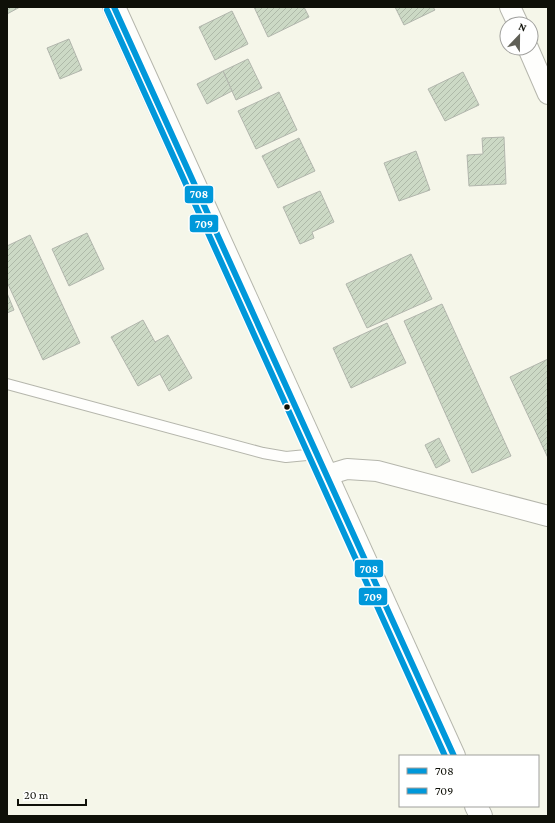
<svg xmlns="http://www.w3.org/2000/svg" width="555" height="823" viewBox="0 0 555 823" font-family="'Crimson Pro',serif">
<defs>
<pattern id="building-hatch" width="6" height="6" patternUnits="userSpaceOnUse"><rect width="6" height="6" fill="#ccd9c5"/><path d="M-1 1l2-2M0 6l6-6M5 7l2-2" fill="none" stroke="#aeb9a8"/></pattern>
</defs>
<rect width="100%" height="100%" fill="#f5f6e9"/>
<!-- building -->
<g fill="url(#building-hatch)" stroke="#b2b6ad">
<path d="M7,7H20L7,14Z"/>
<path d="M254,7H304L309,17L268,37Z"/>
<path d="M395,7H433L435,10L404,25Z"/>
<path d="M232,11L248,44L215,60L199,27Z"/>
<path d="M69,39L82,70L60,79L47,48Z"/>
<path d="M248,59L262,88L236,100L223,71Z"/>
<path d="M223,71L232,91L207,104L197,84Z"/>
<path d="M463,72L479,105L445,121L428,89Z"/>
<path d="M279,92L297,130L256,149L238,111Z"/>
<path d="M504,137L506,184L469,186L467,155L483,154L482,138Z"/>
<path d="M299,138L315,171L278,188L262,156Z"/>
<path d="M416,151L430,190L399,201L384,163Z"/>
<path d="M320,191L334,222L312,232L314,238L300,244L283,207Z"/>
<path d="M87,233L104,269L69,286L52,249Z"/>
<path d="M30,235L80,343L43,360L7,282V246Z"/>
<path d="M411,254L432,299L367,328L346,284Z"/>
<path d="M7,293L14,310L7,313Z"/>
<path d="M442,304L511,456L472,473L404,321Z"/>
<path d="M143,320L155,342L168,335L192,378L169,391L160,374L138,386L111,337Z"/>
<path d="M387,323L406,363L351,388L333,348Z"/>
<path d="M548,359V458L510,377Z"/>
<path d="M439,438L450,461L436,468L425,445Z"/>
</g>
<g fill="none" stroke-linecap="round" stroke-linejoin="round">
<defs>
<path id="lane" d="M7,384L263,453L286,457L317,454"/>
<g id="street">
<path d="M510,7L518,24"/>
<path d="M528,48L548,94"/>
<path d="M327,475L347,469L377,471L548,516"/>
</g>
<g id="secondary">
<path d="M114,7L454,756"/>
<path d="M476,806L481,816"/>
</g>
</defs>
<!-- lane casing -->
<use href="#lane" stroke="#b5b6ac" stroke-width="12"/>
<!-- street casing -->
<use href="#street" stroke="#b5b6ac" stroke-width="22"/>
<!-- secondary casing -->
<use href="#secondary" stroke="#b5b6ac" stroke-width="24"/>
<!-- lane -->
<use href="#lane" stroke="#fefefc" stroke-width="10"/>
<!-- street -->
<use href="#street" stroke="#fefefc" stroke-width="20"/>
<!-- secondary -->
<use href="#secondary" stroke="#fefefc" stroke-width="22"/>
<defs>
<path id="bus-1" d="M114,7L454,756"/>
<path id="bus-2" d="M107,10L445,756"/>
</defs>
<!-- bus-1 casing -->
<use href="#bus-1" stroke="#fff" stroke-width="9"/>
<!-- bus-2 casing -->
<use href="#bus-2" stroke="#fff" stroke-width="9"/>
<!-- bus-1 -->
<use href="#bus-1" stroke="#0098da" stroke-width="6"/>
<!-- bus-2 -->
<use href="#bus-2" stroke="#0098da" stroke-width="6"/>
</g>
<!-- markers -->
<circle fill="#0f1008" stroke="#fff" stroke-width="1.5" cx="287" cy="407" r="3.5"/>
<g stroke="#fff" stroke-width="1.5">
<rect x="184" y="185" width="30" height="19" rx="4" fill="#0098da"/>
<rect x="189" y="214" width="30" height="19" rx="4" fill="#0098da"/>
<rect x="354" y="559" width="30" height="19" rx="4" fill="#0098da"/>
<rect x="358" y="587" width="30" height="19" rx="4" fill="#0098da"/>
</g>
<g font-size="11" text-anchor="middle" font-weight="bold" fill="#fff">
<text x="199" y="198">708</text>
<text x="204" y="228">709</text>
<text x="369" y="573">708</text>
<text x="373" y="601">709</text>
</g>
<!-- border -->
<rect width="555" height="823" fill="none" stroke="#0f1008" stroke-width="16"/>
<!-- legend -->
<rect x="399" y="755" width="140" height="52" fill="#ffffff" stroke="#9f9f9c"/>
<rect x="407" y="768" width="20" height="6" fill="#0098da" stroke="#9f9f9c"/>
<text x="435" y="775" font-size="12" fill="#0f1008">708</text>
<rect x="407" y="788" width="20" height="6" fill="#0098da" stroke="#9f9f9c"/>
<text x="435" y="795" font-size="12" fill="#0f1008">709</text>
<!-- north arrow -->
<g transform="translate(519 36) rotate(22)"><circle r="19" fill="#ffffff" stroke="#9f9f9c"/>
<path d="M0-3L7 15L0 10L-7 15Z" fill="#606057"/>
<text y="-6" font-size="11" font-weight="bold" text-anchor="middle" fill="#0f1008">N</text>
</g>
<!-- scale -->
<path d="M18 799v6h68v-6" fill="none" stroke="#0f1008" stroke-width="2"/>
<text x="24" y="799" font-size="12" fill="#0f1008" stroke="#ffffff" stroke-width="3" paint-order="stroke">20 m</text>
</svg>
